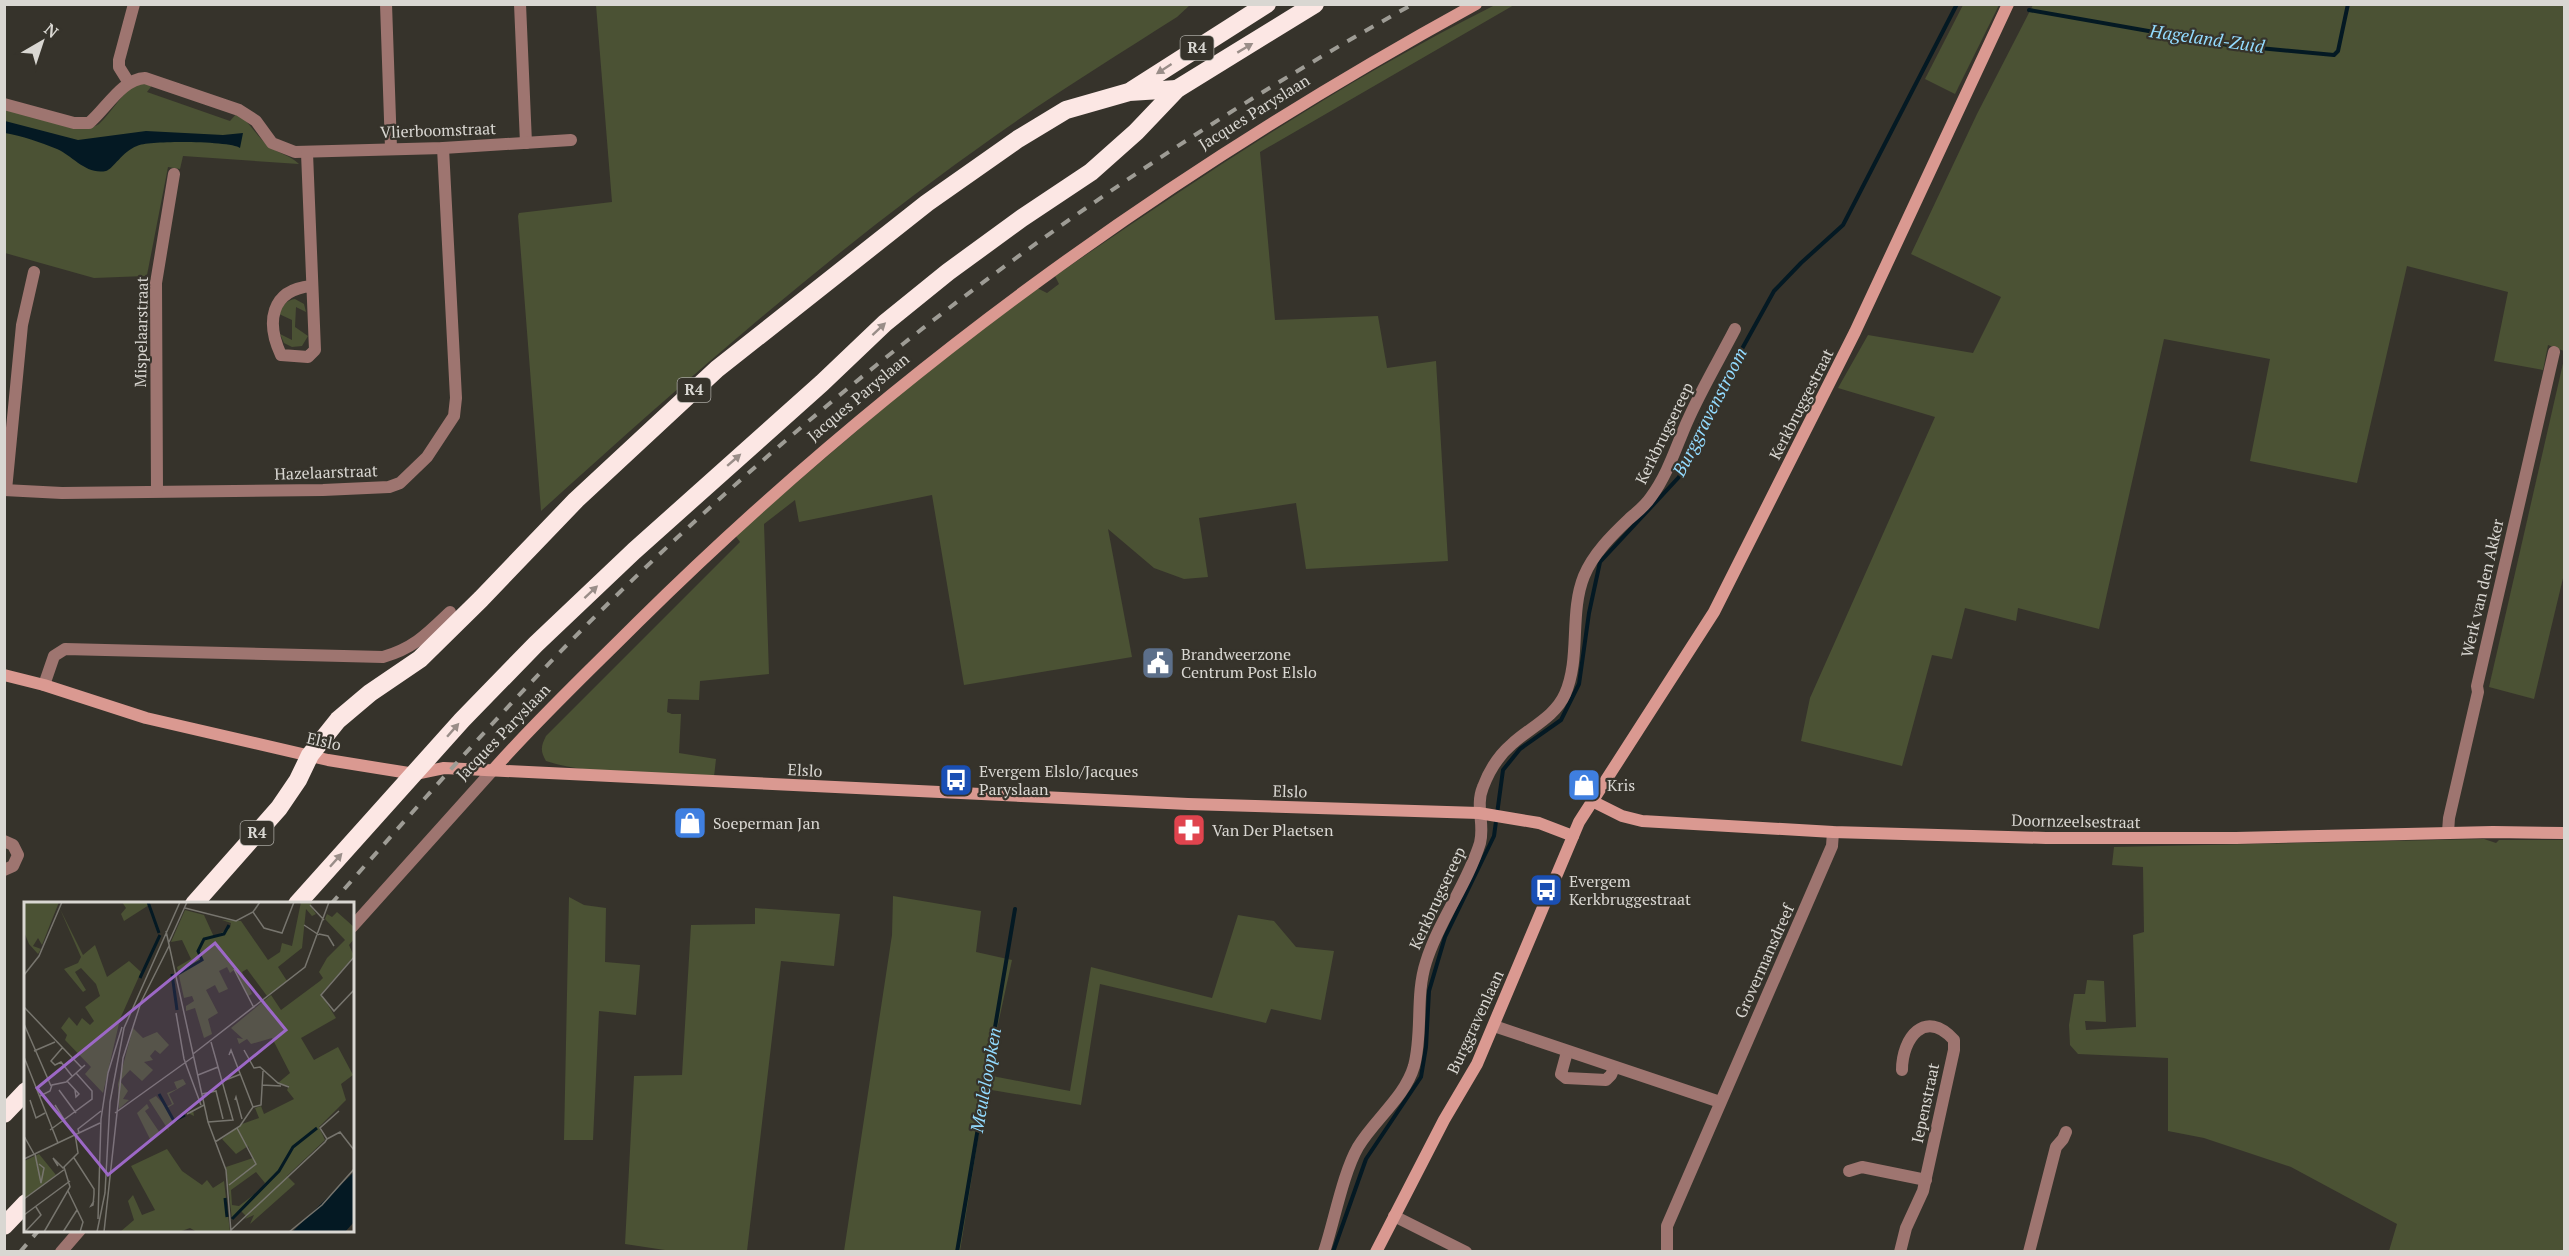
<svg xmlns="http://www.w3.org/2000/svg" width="2569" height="1256" viewBox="0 0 2569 1256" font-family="'PT Serif',serif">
<rect width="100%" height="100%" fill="#36332b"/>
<!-- green -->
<g fill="#4b5234">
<path d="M596,5V4L1190,5L1177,17C1116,56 1054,94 995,136C834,249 686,380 541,511L518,216L519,213L612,202Z"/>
<path d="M1495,5H1514L1260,152L1275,320L1378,316L1387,368L1436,361L1448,561L1306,569L1296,503L1199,518L1208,577L1184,579L1154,568L1108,529L1132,657L964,685L932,495L799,522L795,500L764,524L769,674L700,681L699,700L668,699L667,712L672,714H681L679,753L716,759L714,777C664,774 592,776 546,761C540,751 541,746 546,736L740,542L735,535L921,376L1037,288L1047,293L1059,284L1055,276C1197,179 1341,82 1495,5Z"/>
<path d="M1963,5H1999L1955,94L1925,79Z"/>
<path d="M2033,5H2564V351L2548,345L2543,370L2494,361L2508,292L2407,266L2357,483L2250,461L2270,359L2164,339L2099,629L2018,608L2016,621L1965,608L1952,659L1932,655L1902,766L1801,741L1810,698L1935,417L1838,388L1868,335L1973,353L2001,297L1911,254L1977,114Z"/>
<path d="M138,83L153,84L147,92L230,121L237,113C252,124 256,137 270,147C279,154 290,155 299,164L183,156L180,169L168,167L147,275L145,276L94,278L5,253L4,108C23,113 84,136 99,124C113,111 121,93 138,83Z"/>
<path d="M295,299L304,304L306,312L296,307L295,327L308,336L302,346L292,347L284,343L280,334L292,340V320L279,314C281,306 287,300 295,299Z"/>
<path d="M2564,359V574L2534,699L2489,687Z"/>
<path d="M2484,839L2496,843L2499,840H2564V1251H2389L2397,1224L2291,1167L2204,1138L2168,1131V1058L2078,1054L2070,1045L2069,1025L2074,994H2085L2087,980L2104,981L2106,1022L2085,1021L2086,1030L2136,1027L2133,935L2144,932L2143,867L2112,865L2114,847Z"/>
<path d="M893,896L981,911L976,952L1012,960L987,1075L1070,1091L1091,967L1212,998L1238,915L1274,921L1296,947L1334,951L1321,1020L1271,1009L1266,1023L1100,984L1081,1105L986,1089L960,1251H844L892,935Z"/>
<path d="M569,897L584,905L606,908L605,962L640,965L636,1015L599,1011L593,1140H564Z"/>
<path d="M755,908L840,914L834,966L781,961L747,1251L678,1252L625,1244L634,1076L682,1075L691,925L755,924Z"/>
</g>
<!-- water -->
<path fill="#041923" d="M5,121L78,140L146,131L223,135L243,133L240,148C231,141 149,140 137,146C123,151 113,169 106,171C86,175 73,156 57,149C40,142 22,136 5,133Z"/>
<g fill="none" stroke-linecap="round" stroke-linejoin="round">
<!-- stream -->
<g stroke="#041923" stroke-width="4">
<path d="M2029,10L2228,45L2334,55L2338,51L2348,4"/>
<path d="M957,1252L1015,909"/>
<path d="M1333,1252L1366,1159L1421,1077L1426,1047L1429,991L1445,937L1494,836L1503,770L1520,749L1561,720L1579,684L1589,613L1600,562L1679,477L1701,423L1774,291L1801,263L1843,225L1957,4"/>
</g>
<!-- street -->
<g stroke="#9e7570" stroke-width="12">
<path d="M386,4L391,148"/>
<path d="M520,4L526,143"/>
<path d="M129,83L119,67V60L134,4"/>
<path d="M4,104L74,123H89C106,109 122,79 145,78L239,110L256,121L272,143L295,152L443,148L571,140"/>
<path d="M307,153L315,350L308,357L281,355C266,323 270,290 311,286"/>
<path d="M4,490L62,493L323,490L389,487L400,483L427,457L454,416L456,398L443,148"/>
<path d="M6,490L22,325L34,272"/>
<path d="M157,491L156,283L174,174"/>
<path d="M44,685L54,656L65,649L383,657C414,648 427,634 450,612"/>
<path d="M2448,832L2449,818L2478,692L2477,686L2554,352"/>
<path d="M4,841L13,845L18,855L13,866L4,870"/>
<path d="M352,927L493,770"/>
<path d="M1494,1026L1720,1102"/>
<path d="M1567,1052L1561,1074L1566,1078L1606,1080L1611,1075L1614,1068"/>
<path d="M1849,1171L1862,1167L1926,1180"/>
<path d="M1394,1216L1466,1252"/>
<path d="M61,1252L80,1230"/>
<path d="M1324,1252C1334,1222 1343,1173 1358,1147C1374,1120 1405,1097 1414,1066C1423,1032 1415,996 1426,962C1439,920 1467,885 1480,843C1485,824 1475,806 1483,787C1489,771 1499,755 1512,744C1529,728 1555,717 1565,694C1581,658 1569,613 1584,576C1593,554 1612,535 1629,519C1637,512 1645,506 1651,497C1668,474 1676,447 1687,422C1701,390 1719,360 1735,329"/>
<path d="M1667,1252V1226L1832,846L1833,832"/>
<path d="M1900,1252L1906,1228L1923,1191L1954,1050V1040C1925,1008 1902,1038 1902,1070"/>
<path d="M2029,1252L2056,1147L2063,1139L2066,1132"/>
</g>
<!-- secondary -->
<g stroke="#da9991" stroke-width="12">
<path d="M4,675L44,685L146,718L328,760L415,774L444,768L1188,804L1479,813L1539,823L1573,836"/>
<path d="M493,770C539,718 589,671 638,622C890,373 1166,174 1476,4"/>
<path d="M1592,801L1622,816L1642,821L1833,832L2046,838H2236L2493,832L2564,833"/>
<path d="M1376,1252L1444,1120L1477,1064L1579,822L1714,612L1855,332L2008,4"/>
</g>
<!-- highway -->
<g stroke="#fce7e4" stroke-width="18">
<path d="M1132,90L1267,4"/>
<path d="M194,904L279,808L298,780L310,755L338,720L370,693L420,659L481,599L576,500L717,369L927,203L1018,139L1066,110L1129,92L1177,89"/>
<path d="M297,904L462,720L536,644L634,551L822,383L885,323L948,272L1022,218L1091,172L1136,132L1177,89L1315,4"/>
<path d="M4,1114L26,1091"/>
<path d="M4,1226L26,1203"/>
</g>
<!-- rail -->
<g stroke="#9e9c95" stroke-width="4" stroke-dasharray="10 10" stroke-linecap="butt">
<path d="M331,904C426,797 519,690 621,591C858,361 1124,165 1413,4"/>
<path d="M20,1252L39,1230"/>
</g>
</g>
<!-- one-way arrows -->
<defs><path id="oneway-solid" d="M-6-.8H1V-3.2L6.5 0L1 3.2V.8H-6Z" transform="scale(1.5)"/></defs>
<g fill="#998d88">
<use href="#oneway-solid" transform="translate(1245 48) rotate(-31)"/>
<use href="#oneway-solid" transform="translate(1164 69) rotate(147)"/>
<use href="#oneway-solid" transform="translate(879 329) rotate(-43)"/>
<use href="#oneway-solid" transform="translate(734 460) rotate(-41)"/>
<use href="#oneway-solid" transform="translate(591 592) rotate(-43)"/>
<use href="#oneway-solid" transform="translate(453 730) rotate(-49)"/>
<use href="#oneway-solid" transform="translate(336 860) rotate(-48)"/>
</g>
<!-- icons -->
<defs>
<symbol id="civic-square" viewBox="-11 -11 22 22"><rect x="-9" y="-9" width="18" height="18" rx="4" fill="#5c6f8a" stroke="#36332b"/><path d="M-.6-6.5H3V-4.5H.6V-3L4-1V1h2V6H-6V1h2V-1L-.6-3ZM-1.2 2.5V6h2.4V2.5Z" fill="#fff"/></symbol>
<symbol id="bus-square" viewBox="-11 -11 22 22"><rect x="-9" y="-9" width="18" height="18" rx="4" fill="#1a4fb4" stroke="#36332b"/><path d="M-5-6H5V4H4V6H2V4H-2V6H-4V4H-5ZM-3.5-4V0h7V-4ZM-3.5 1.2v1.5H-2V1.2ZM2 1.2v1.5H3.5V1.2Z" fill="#fff"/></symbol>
<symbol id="shop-square" viewBox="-11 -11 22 22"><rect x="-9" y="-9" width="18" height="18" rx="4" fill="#3f7fe0" stroke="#36332b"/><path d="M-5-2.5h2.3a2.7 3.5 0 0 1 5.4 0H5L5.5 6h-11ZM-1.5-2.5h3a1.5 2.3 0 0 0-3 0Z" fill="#fff"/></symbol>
<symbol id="pharmacy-square" viewBox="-11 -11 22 22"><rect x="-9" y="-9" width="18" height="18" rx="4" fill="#e0444e" stroke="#36332b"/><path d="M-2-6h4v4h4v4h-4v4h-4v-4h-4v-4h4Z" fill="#fff"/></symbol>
</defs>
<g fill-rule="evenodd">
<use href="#civic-square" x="1139" y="644" width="38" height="38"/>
<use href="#bus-square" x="937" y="761" width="38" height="38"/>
<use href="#shop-square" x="1565" y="766" width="38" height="38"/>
<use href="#shop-square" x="671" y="804" width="38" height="38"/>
<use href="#pharmacy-square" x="1170" y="811" width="38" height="38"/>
<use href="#bus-square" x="1527" y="871" width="38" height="38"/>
</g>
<g text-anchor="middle" stroke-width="4.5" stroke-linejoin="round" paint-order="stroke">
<!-- shield labels -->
<g fill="#36332b" stroke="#a8a6a0" stroke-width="1.5">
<rect x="1180.5" y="36" width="33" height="24" rx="4.5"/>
<rect x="677.5" y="378" width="33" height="24" rx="4.5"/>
<rect x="240.5" y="821" width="33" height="24" rx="4.5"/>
</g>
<g font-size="15" font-weight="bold" fill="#d9d7d2">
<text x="1197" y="53">R4</text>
<text x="694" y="395">R4</text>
<text x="257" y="838">R4</text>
</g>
<!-- street labels -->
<g font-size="16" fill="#d9d7d2" stroke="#36332b">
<text transform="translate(1254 112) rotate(-32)" y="6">Jacques Paryslaan</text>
<text transform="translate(438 130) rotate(-2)" y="6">Vlierboomstraat</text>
<text transform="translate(141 332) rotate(-89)" y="6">Mispelaarstraat</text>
<text transform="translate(858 397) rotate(-40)" y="6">Jacques Paryslaan</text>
<text transform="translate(1801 404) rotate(-63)" y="6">Kerkbruggestraat</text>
<text transform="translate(1664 433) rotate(-64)" y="6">Kerkbrugsereep</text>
<text transform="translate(326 472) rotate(-2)" y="6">Hazelaarstraat</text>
<text transform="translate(2482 588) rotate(-77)" y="6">Werk van den Akker</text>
<text transform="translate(503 732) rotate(-46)" y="6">Jacques Paryslaan</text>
<text transform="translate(324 741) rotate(13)" y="6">Elslo</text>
<text transform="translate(805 770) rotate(3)" y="6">Elslo</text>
<text transform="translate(1290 791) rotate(2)" y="6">Elslo</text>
<text transform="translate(2076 821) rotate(1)" y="6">Doornzeelsestraat</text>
<text transform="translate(1437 898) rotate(-65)" y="6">Kerkbrugsereep</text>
<text transform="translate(1764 961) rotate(-66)" y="6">Grovermansdreef</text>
<text transform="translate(1475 1022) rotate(-65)" y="6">Burggravenlaan</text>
<text transform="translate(1925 1103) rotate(-78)" y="6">Iepenstraat</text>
</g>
<!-- poi labels -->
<g font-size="16" fill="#d9d7d2" stroke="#36332b" text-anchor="start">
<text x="1181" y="660">Brandweerzone<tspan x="1181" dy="18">Centrum Post Elslo</tspan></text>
<text x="979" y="777">Evergem Elslo/Jacques<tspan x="979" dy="18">Paryslaan</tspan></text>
<text x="1607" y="791">Kris</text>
<text x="713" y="829">Soeperman Jan</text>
<text x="1212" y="836">Van Der Plaetsen</text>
<text x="1569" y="887">Evergem<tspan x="1569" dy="18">Kerkbruggestraat</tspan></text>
</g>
<!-- water labels -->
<g font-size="18" font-style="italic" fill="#93dbff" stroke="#36332b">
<text transform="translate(2207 39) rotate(8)" y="6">Hageland-Zuid</text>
<text transform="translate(1710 412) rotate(-63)" y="6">Burggravenstroom</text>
<text transform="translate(986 1080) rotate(-80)" y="6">Meuleloopken</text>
</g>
</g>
<!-- overview -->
<g transform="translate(24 902)">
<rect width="330" height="330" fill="#36332b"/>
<path d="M0,0H35L18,43L14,36L9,44L17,47L14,52L5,42L0,30ZM98,0H124L125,3L100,19L97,12L102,6ZM277,0H289L286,3L292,12L288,14L282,7L278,46L254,65L263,79L243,94L223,67L218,70L228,92L224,94L210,68L206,71L203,65L195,69L204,87L195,91L191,83L182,88L194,111L184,117L188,132L180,136L171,106L162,109V104L170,99L168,94L160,96L153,65L167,57L158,38L147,40L161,8L180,13L190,35L206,26L207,21L198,18L217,19L244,58L256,50L258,41L268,44ZM36,7L59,53L71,43L83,75L105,59L117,70L96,117L79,191L61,172L67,165L41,138L43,133L37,126L45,115L53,124L58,116L66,123L70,119L61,105L76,94L72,82L57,66L51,70L62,88L59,90L40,67L54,61L57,55ZM313,10L330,25V37L325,43L330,54L297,92L312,116L277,136L290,158L314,145L329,173L317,182L322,198L295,225L301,238L263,274L271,282L226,322L230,313L221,317L227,310L222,314L217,309L208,318L202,265L229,256L224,244L212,252L198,237L218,222L235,216L231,206L237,204L240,212L270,197L263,188L265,184L254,181L266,171L248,136L227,142L223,137L215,142L213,136L219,137L207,126L247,93L257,108L296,79L299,76L295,70L303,56L321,38L301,17L303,12L308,15ZM232,270L241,281L236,288L215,304L208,303L207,288ZM109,126L119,136L133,130L145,143L136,152L131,148L126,154L129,158L120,160L129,168L118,179L106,168L96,179L104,189L99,197L105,198L95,207L94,182ZM159,177L162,182L145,192L150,202L143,206L151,220L169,208L170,214L164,211L144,225L145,229L125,198L132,194L142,205L148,202L143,191L153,187L150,180ZM123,202L125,206L121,209L136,231L126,237L113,211ZM143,247L158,269L178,283L183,278L189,286L200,279L206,330H173L166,326L155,330H96L110,318L104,299L109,293L118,313L131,308L107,264ZM15,252L32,273L0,297V259Z" fill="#4b5234" fill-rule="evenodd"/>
<path d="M330,270V320L321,330H268Z" fill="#041923"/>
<path fill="none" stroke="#041923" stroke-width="3" d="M124,0L135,31M148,72L153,108M154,72L178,58L174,49L180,37L200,32L205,23M116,76L136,33M135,192L150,219L161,213M201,296L203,315M208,317L255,269L269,245L293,226"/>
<path fill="none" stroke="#77756e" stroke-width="1.5" d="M286,3L300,18M161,6L212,19L229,10L236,0M229,10L240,26L258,31L270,0M280,23L295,33M142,29L184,220L202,268L207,330M295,32L304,34L310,44M145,40L163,0M330,55L297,93L310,109L330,88M210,67L230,106M0,73L15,54L38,0M0,105L58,166M152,111L160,157L177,203M0,122L27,184M39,145L27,159L31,163L37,160L48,174M220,148L230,166L236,165L254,181L265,185M10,149L31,140M169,152L281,65L305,0M205,153L207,148L229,205M0,155L34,241M174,173L194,165M43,179L55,192L52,195L51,188M199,179L217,172M238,183L257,184M35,188L52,211M178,192L192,189L199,217M16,194L26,189L28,183L42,180L61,163M6,198L12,216L21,211M211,198L212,195L218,217M31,203L41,219M91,211L169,155M163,212L180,203M184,220L209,218L187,140M26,228L68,197V189L52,171M55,231L54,227L77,209M0,234L10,252M303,237L316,230L330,248M191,240L216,224L229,205L237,203L239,169M11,252L17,281L20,266L15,262M50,256L70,287V292L69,303L67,304L70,299M0,257L76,221M34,264L29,256L39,266L54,251L51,232M205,283L232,262L213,226M44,289L59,320L56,330M0,297L41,267M0,313L46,279M74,317L77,217L84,171L98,125M207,328L301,240L303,237L296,226L315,209M1,330L17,313L12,305M20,330L46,285L40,265M39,330L53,308M73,330L81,291L86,200L100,126L156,0M80,330L99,156L117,100L145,44M265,330L298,303L330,267"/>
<path fill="#9c68c6" fill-opacity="0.15" stroke="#9c68c6" stroke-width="3" d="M191,41L262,128L84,273L13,186Z"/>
<rect width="330" height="330" fill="none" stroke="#d9d7d2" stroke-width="3"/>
</g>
<!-- border -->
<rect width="2569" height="1256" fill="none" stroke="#d9d7d2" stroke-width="12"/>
<!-- north arrow -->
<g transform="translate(42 42) rotate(39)" stroke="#36332b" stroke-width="4.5" paint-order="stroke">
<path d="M0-4.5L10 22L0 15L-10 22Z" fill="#d9d7d2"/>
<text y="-9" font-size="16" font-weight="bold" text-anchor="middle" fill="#d9d7d2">N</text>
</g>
</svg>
